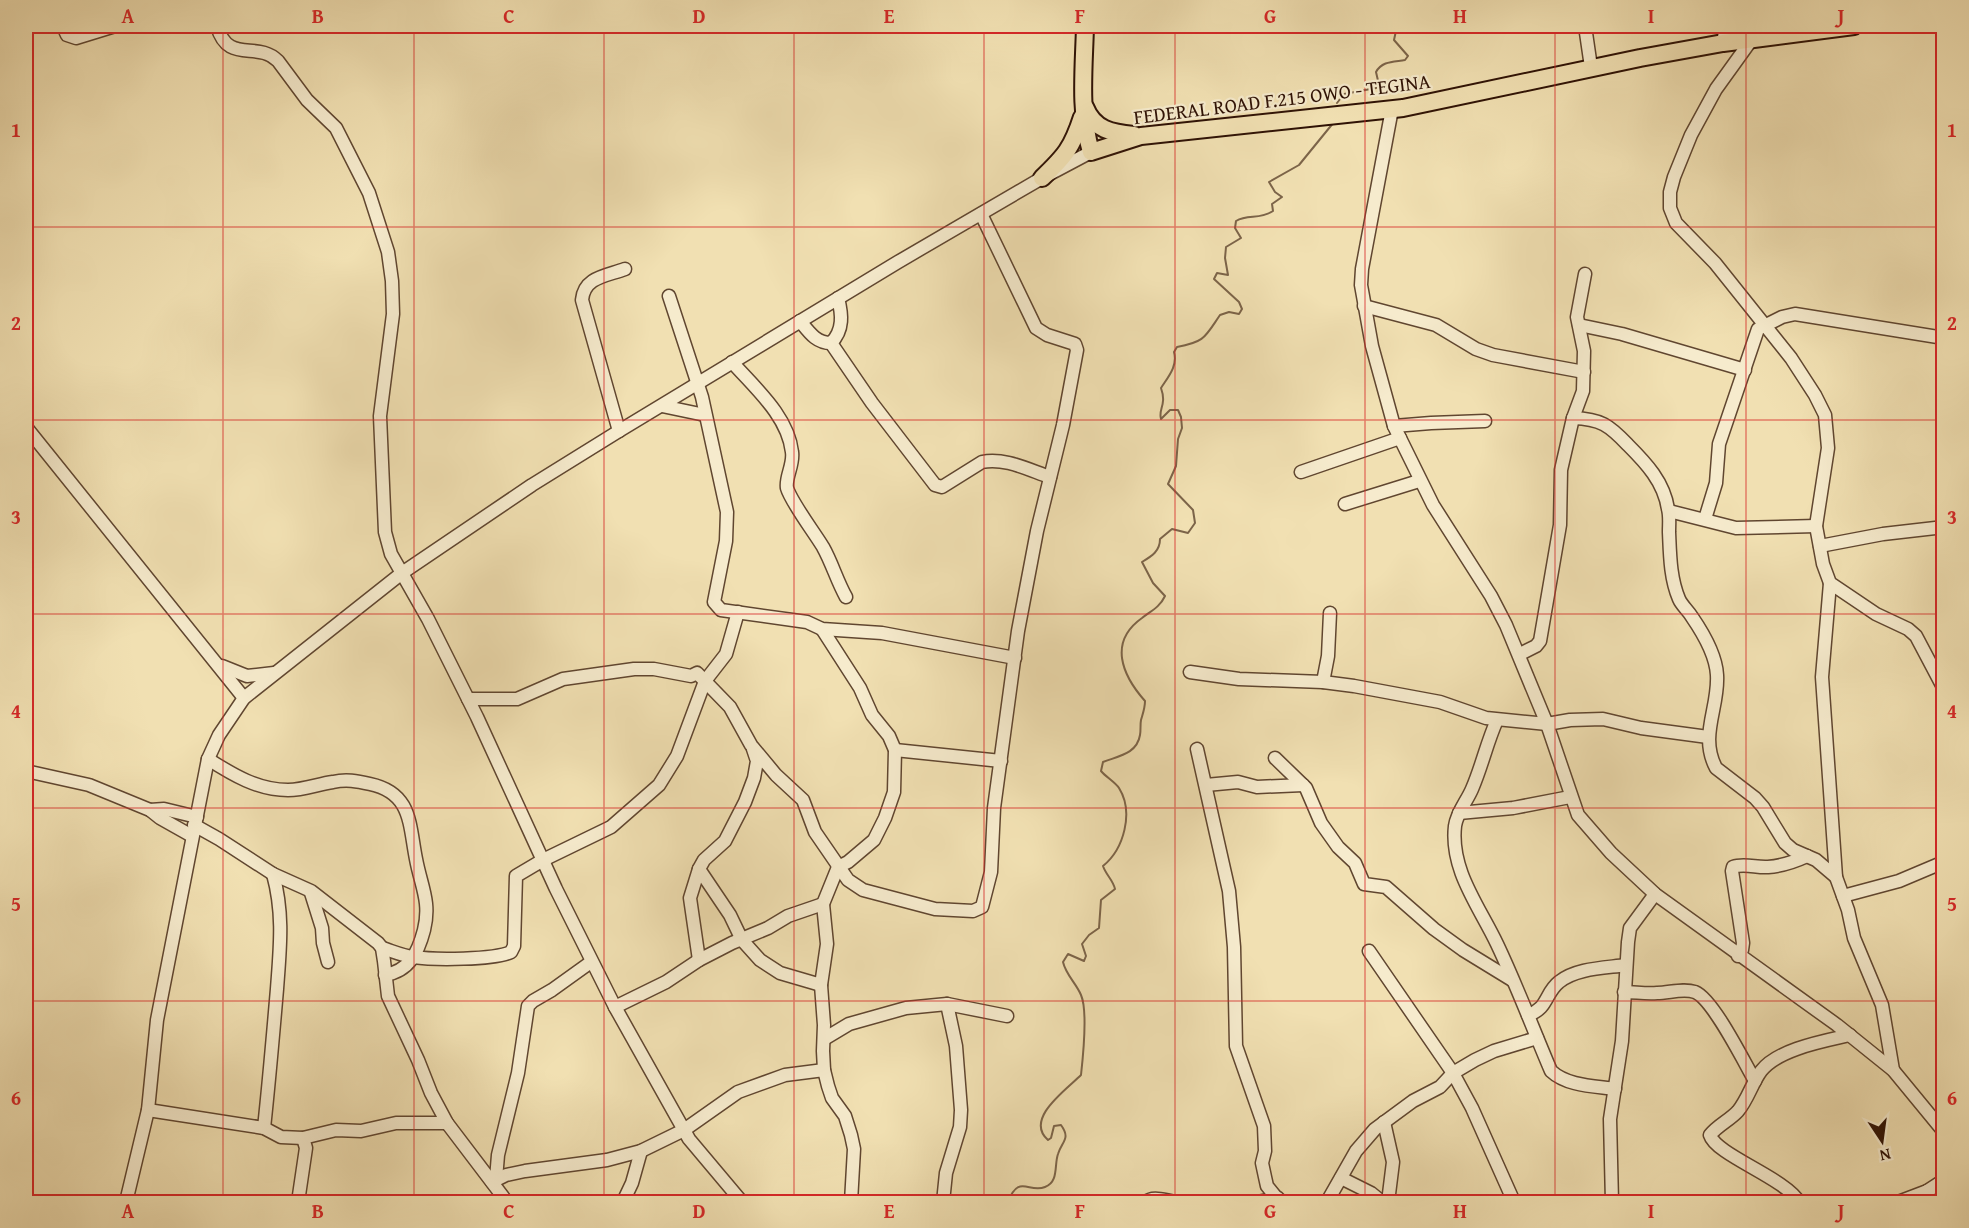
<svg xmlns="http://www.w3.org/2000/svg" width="1969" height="1228" viewBox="0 0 1969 1228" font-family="'Gentium Book Plus',serif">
<rect width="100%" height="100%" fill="#f1e0b2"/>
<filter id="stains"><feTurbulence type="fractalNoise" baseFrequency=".00333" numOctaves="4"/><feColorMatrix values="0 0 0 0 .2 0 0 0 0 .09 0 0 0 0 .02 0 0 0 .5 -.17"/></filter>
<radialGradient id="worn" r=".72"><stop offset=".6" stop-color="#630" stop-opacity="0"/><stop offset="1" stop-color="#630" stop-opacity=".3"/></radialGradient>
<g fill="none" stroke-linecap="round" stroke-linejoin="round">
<!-- stream -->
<g stroke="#7c6449" stroke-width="2">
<path d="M1337,103L1344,94L1376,88L1379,85L1376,72C1382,61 1393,62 1405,60L1408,56L1394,40L1397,26"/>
<path d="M994,1202L996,1200L999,1202"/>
<path d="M1008,1202C1019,1173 1029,1194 1045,1187C1059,1182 1054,1165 1058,1154C1062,1141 1071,1139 1061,1125L1054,1126L1051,1138L1048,1140C1024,1119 1066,1090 1081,1075C1083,1057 1088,1011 1081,995C1076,983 1066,975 1063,962L1068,954L1084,961L1086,956L1082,944L1089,935L1099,928L1101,900L1115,889C1113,880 1106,875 1103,866C1124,849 1134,812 1119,788C1115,782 1106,777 1101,771L1103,762C1118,756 1137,754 1140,735C1141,730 1140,725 1141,720C1143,713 1145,708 1145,701C1122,675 1108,642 1142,618C1151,611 1160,607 1165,596L1153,583L1142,562C1152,556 1160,551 1160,539L1172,529L1188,533L1195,523L1193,510L1168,484L1176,466L1178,439L1182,428L1181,417L1178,410H1170L1161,419C1158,409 1167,405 1161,388C1168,377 1178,366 1174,352L1177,347C1205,342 1205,337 1220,315L1229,312L1239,314L1242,309L1239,302L1214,279L1217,273L1228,275L1225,258L1226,247L1241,238L1235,228L1236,221C1248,214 1260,220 1273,211L1272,204L1282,197L1275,192L1269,182L1299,165L1334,122"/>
</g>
<defs>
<g id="minor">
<path d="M63,26L67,35L76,38L115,26"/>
<path d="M217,26C228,65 257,40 278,61L307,100L336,128L369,193L388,252L392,281L393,314L380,416L385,532L391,554L428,619L477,717L556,889L615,1007L689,1139L742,1202"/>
<path d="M1585,26L1591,67"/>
<path d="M1752,39L1716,89L1691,135L1674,177L1670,192V208L1676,223L1715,263L1791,358L1815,395L1825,415L1828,448L1816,526L1823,564L1830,583L1876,614L1908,629L1916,636L1944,689"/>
<path d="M1723,43L1726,26"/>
<path d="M1392,109L1362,269L1361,285L1372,346L1394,426L1433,505L1491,596L1506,625L1547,724L1578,815L1611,853L1655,894L1837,1025L1893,1070L1944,1132"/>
<path d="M669,296L702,397L727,512L726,541L714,602L721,610L807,622L822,629L882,633L1015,658"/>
<path d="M1364,306L1436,325L1476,349L1493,355L1584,372"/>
<path d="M800,321C809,332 816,343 831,343C844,330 842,314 838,298"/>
<path d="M1579,325L1622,334L1745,370"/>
<path d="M831,343L872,403L935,485L942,487L982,462C1004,457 1029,470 1050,477"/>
<path d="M732,362C755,388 788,416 792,452C794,465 785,477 787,488C791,502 814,532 823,547C832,563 837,581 846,597"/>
<path d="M662,406L705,415"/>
<path d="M1573,418C1601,419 1609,425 1628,445C1646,463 1664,482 1668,509C1670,516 1669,524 1669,532C1670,554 1670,578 1679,599C1682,606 1688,610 1692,617C1703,633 1716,655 1717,675C1719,708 1699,736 1716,768L1755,798L1763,807L1785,843L1793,850L1816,860L1836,877"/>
<path d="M1394,426L1431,423L1485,421"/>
<path d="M26,427L244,698"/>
<path d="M619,431L582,300C584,277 606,276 625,269"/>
<path d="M1301,472L1400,438"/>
<path d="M1345,504L1419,481"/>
<path d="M1669,511L1736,528L1816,526"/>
<path d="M1705,519L1716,483L1719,444L1758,329L1782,317L1795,314L1944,338"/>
<path d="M1820,546L1883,534L1944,527"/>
<path d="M1830,583L1822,677L1836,877L1848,910L1854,938L1882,1005L1893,1070"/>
<path d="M822,629L860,688L872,715L889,736L895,750L894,792L885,818L874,840L848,862L838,867L823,904L827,944L821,985L824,1025L823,1051L824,1070L828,1086L832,1098L845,1116L851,1135L854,1149L851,1202"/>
<path d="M1520,654L1536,646L1540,641L1560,525L1561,470L1573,418L1583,391L1584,351L1577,317L1585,274"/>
<path d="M222,666L247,676L274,673"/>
<path d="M1190,672L1239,679L1323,682L1354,686L1440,702L1486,718L1547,724L1570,720L1603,719L1641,728L1708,737"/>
<path d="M1323,682L1328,656L1330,613"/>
<path d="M468,699H517L563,679L634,669H654L691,676L697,673L730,707L751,745L776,775L803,800L815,832L848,880L863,890L935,909L973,911L982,907L991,872L994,808L1018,631L1037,531L1063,425L1077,350L1075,344L1047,335L1036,328L981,214"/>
<path d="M1497,720C1487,742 1482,766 1472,789C1467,801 1457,812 1455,826C1450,870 1479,906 1497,944C1517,986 1533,1029 1551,1071C1567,1086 1594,1086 1615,1089"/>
<path d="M1197,749L1229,891L1234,947L1236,1046L1264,1126L1265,1151L1262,1163L1265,1177L1267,1186L1280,1202"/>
<path d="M895,750L1001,761"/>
<path d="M1275,758L1306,788L1321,823L1338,847L1355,863L1364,884L1386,887L1434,929L1463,950L1512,980"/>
<path d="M208,759C233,775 258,790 288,790C304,790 318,784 333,782C346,779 357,781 370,784C412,793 409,824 416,859C421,886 431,902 424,930C418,953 409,971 385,975"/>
<path d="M26,771L89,785L150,810L160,818L192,836"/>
<path d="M1206,785L1238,782L1257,787L1303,785"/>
<path d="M150,810L164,809L197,817"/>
<path d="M1459,813L1513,808L1570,797"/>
<path d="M194,825L219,839L273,874L311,891L378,943L382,948L384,961L388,996L418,1060L431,1093L447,1123L507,1202"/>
<path d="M699,869L730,915L742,940L760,960L780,973L821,985"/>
<path d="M311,893L322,928L323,943L328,962"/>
<path d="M1843,896L1899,881L1944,862"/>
<path d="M382,948C392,951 403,956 413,957C434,960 494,960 511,952L514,946L516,876L543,860L611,827L659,785L677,756L705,681L726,654L738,612"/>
<path d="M1369,951L1453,1073L1472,1108L1514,1202"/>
<path d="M1738,956L1742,950L1743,943L1732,871L1733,867C1744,863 1757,868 1768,867C1782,866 1794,862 1807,856"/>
<path d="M699,960L690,898L699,869L704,860L725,841L745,802L754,778L757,761L753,749"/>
<path d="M1624,992C1635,992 1646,994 1657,993C1669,993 1683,988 1695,992C1713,999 1744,1062 1755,1081"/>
<path d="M615,1007L666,982L699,960L732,943L768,928L788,916L823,904"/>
<path d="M1528,1015C1548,1009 1545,993 1559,982C1576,968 1605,968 1626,965"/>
<path d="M824,1039L849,1024L906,1008L947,1004L1007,1016"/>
<path d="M148,1110L264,1128L281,1137L303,1138L336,1130L361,1131L396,1123H447"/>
<path d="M1384,1122L1393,1162L1388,1202"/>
<path d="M264,1128C269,1082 273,1036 277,989C280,948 284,914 273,874"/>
<path d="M1341,1178L1371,1193L1382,1202"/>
<path d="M496,1179L498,1155L518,1073L528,1006L533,1001L552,990L591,962"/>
<path d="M492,1182L506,1175L525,1171L607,1160L641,1151L684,1130L738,1092L785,1075L824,1070"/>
<path d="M1927,1191L1932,1202"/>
<path d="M126,1202L148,1110L157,1020L208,759L219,735L244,698L402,573L532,485L619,431L898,262L1042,178L1091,152"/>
<path d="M298,1202L306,1148L303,1138"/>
<path d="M623,1202L632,1183L641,1151"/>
<path d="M943,1202L946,1173L960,1127L961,1110L956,1046L947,1004"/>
<path d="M1146,1202C1153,1195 1166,1201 1176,1202"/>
<path d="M1257,1202L1278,1198"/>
<path d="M1327,1202L1356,1151L1375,1129L1413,1101L1440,1087L1453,1073L1475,1060L1494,1051L1537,1038"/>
<path d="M1612,1202L1610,1119L1622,1041L1628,942L1630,928L1655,894"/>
<path d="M1799,1202C1785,1178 1716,1155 1710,1135C1718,1125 1730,1120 1738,1111C1748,1099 1752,1083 1761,1071C1778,1049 1824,1041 1850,1035"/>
<path d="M1898,1202L1927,1191L1944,1180"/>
</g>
<g id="major">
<path d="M1085,26C1084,68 1079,111 1091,152L1141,136L1403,108L1640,58L1723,43L1854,26"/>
<path d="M1085,107C1094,130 1112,133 1134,135"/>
<path d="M1042,178C1065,156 1072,148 1082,117"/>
</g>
</defs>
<!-- minor casing -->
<use href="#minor" stroke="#604630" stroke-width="15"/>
<!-- major casing -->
<use href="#major" stroke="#2f1205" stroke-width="20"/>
<!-- minor -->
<use href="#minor" stroke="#f6ebcd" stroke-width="12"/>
<!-- major -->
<use href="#major" stroke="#f1e0b2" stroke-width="16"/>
</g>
<!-- grid -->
<path fill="none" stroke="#d62828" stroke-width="1.5" stroke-opacity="0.55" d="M223,26V1202M414,26V1202M604,26V1202M794,26V1202M984,26V1202M1175,26V1202M1365,26V1202M1555,26V1202M1746,26V1202M26,227H1944M26,420H1944M26,614H1944M26,808H1944M26,1001H1944"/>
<g text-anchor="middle" stroke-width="4.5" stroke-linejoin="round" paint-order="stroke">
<!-- street labels -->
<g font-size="20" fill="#2f1205" stroke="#f6ebcd">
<text transform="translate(1282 99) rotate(-7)" y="7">FEDERAL ROAD F.215 OWO - TEGINA</text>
</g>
</g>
<!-- margin -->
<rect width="1969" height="1228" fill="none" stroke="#f1e0b2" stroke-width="66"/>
<!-- north arrow -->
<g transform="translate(1882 1141) rotate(167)" stroke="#f6ebcd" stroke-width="4.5" paint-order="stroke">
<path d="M0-4.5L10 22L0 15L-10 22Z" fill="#2f1205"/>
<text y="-9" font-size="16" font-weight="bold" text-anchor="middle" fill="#2f1205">N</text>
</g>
<rect x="33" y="33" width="1903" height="1162" fill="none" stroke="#d62828" stroke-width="2"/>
<g font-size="20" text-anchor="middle" font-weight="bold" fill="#d62828">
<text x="128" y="23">A</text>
<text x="318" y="23">B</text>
<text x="509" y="23">C</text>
<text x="699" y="23">D</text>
<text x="889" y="23">E</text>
<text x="1080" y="23">F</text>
<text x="1270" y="23">G</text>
<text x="1460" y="23">H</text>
<text x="1651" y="23">I</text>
<text x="1841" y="23">J</text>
<text x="16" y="137">1</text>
<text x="1952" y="137">1</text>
<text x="16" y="330">2</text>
<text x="1952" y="330">2</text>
<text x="16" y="524">3</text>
<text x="1952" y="524">3</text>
<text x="16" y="718">4</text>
<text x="1952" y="718">4</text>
<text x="16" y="911">5</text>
<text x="1952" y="911">5</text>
<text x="16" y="1105">6</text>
<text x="1952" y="1105">6</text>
<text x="128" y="1218">A</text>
<text x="318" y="1218">B</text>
<text x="509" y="1218">C</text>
<text x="699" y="1218">D</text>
<text x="889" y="1218">E</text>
<text x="1080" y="1218">F</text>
<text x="1270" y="1218">G</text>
<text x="1460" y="1218">H</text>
<text x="1651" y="1218">I</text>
<text x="1841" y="1218">J</text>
</g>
<rect width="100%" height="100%" filter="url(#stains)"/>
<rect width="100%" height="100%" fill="url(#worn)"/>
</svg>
